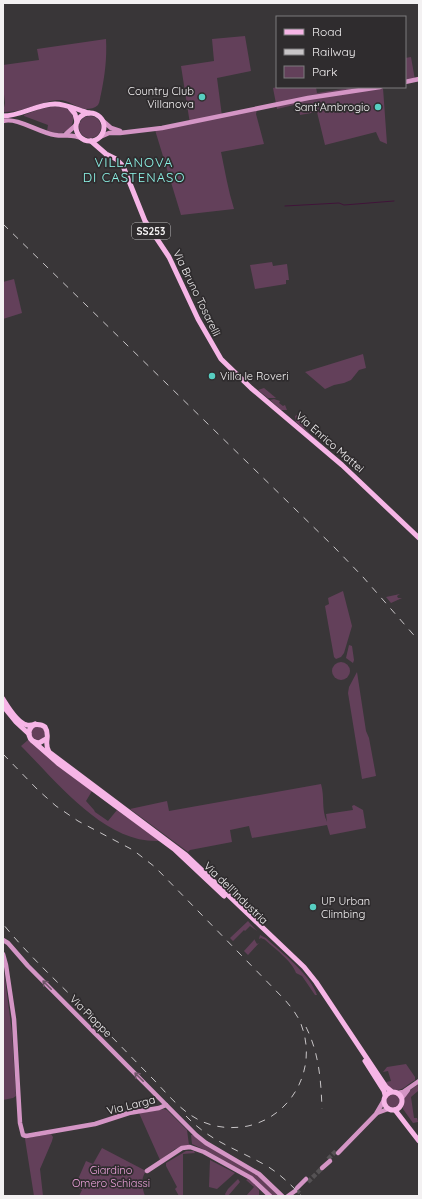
<svg xmlns="http://www.w3.org/2000/svg" width="422" height="1199" viewBox="0 0 422 1199" font-family="Quicksand,sans-serif">
<rect width="100%" height="100%" fill="#393638"/>
<!-- green -->
<g fill="#63405a">
<path d="M245,36L251,71L217,78L222,116L257,110L256,114L264,144L221,152C225,171 228,190 234,209L181,215L155,130L190,124L181,66L214,61L212,39Z"/>
<path d="M106,39C107,58 105,75 101,94C100,97 100,102 98,105C95,108 90,109 86,109C76,108 68,99 57,100C39,102 22,113 3,112L5,103L3,86V65L39,60L37,49Z"/>
<path d="M411,57L415,80L405,82V58Z"/>
<path d="M277,87H316L317,93L355,87H385L383,88L387,144L380,141L376,132L325,145L317,112L300,115L298,104L277,109L273,88Z"/>
<path d="M51,107C56,107 62,106 67,109C78,115 73,130 62,133C57,134 52,132 47,131L48,125L24,116V115L40,109Z"/>
<circle cx="90" cy="127" r="11"/>
<path d="M272,262L273,266L287,264L289,280H286V284L255,289L250,265Z"/>
<path d="M14,279L22,313L3,319V282Z"/>
<path d="M363,354L366,368L359,370L351,380L344,383L334,385L325,389L305,372Z"/>
<path d="M264,388L276,398H268L258,390Z"/>
<path d="M274,399L280,401L279,403L283,406L285,405L287,410H281L270,400Z"/>
<path d="M297,415L298,416V418L302,422L303,420L310,425L304,428L327,449L296,422L295,416Z"/>
<path d="M343,591L352,626L344,653L341,657L336,659L334,657L325,606L329,604L328,598Z"/>
<path d="M400,594L397,596L398,598H402L391,603L386,597Z"/>
<path d="M349,645L352,646L354,660L353,663L346,658Z"/>
<circle cx="341" cy="671" r="9"/>
<path d="M357,672L366,731L369,738L376,776L362,779L348,693L349,687Z"/>
<circle cx="38" cy="733" r="7"/>
<path d="M28,740L57,765L92,791L86,801L94,810L95,812L108,821L117,810L160,841C105,844 57,782 21,746Z"/>
<path d="M321,784C325,798 321,809 327,822L326,814L353,810L352,806L354,805L363,810L366,828L330,835L327,825L252,838L249,826L230,830L232,842L190,850L188,852L130,809L167,801L169,811Z"/>
<path d="M248,921L257,931L250,926L245,931L244,930L233,941L230,938Z"/>
<path d="M260,935L266,938C282,953 310,974 317,995H315L302,976L296,973C293,962 273,947 264,939H263L261,938L259,939Z"/>
<path d="M254,939L257,944L259,943L248,955L244,951L254,940Z"/>
<path d="M3,963L12,1033L16,1096L13,1098L3,1100Z"/>
<path d="M406,1064L415,1077V1080C407,1084 402,1093 392,1089C389,1087 387,1086 386,1082L391,1081L388,1071L383,1072L387,1067Z"/>
<path d="M419,1084L418,1091L411,1097L414,1118H417L418,1122L413,1123L403,1109C404,1095 407,1092 419,1084Z"/>
<circle cx="393" cy="1101" r="7"/>
<path d="M164,1109L167,1110L187,1130L189,1145L175,1149L160,1160L139,1113Z"/>
<path d="M51,1134L53,1137L52,1141L40,1169L43,1196H34L25,1139L27,1138Z"/>
<path d="M191,1135H193L256,1174L280,1196H273L251,1176L207,1151L192,1144Z"/>
<path d="M102,1148L146,1171C140,1180 142,1187 145,1196H79L82,1190L75,1186L86,1161L93,1164Z"/>
<path d="M186,1151H194L195,1153L183,1154V1196H179L175,1189L177,1187L166,1166V1163Z"/>
<path d="M210,1160L235,1173L217,1189L209,1187Z"/>
<path d="M238,1179L240,1182L228,1196H226L225,1194L228,1189Z"/>
<path d="M248,1179L254,1183V1184L259,1190V1196H246L254,1187L246,1180Z"/>
</g>
<g fill="none" stroke-linecap="round" stroke-linejoin="round">
<!-- stream -->
<path stroke="#401438" stroke-width="1" d="M285,206L339,203L344,205L394,201"/>
<!-- secondary-tunnel -->
<g stroke="#555254" stroke-width="4.5" stroke-dasharray="4.5 2" stroke-linecap="butt">
<path d="M328,1159L336,1151"/>
<path d="M308,1182L322,1168"/>
<path d="M297,1193L299,1190"/>
</g>
<!-- secondary -->
<g stroke="#d495c5" stroke-width="4.5">
<path d="M405,82L419,79"/>
<path d="M3,121C18,117 39,133 55,135C66,137 71,133 83,139"/>
<path d="M103,121L111,128L120,131"/>
<path d="M66,134L76,125"/>
<path d="M100,137L109,133H120L162,128L308,98L380,87"/>
<path d="M3,940L8,943L28,966L196,1135L206,1143L259,1174L282,1196"/>
<path d="M3,954L6,965L14,1019L20,1123L23,1135L26,1136L95,1124L129,1113L159,1108L166,1105"/>
<path d="M398,1093L403,1092L419,1081"/>
<path d="M402,1098L408,1090"/>
<path d="M377,1113L388,1109"/>
<path d="M338,1153L376,1114L383,1102"/>
<path d="M322,1168L330,1161"/>
<path d="M147,1171L182,1148L190,1147L204,1152L251,1178L270,1196"/>
<path d="M297,1188L306,1179"/>
<path d="M288,1196L295,1191"/>
</g>
<!-- primary -->
<g stroke="#f6b5e6" stroke-width="5">
<path d="M70,108L75,114L77,122"/>
<circle cx="90" cy="127" r="14"/>
<path d="M3,116C21,116 37,104 55,104C66,104 78,110 89,113"/>
<path d="M91,141L106,154L116,159L123,166L145,221L169,257L198,319L221,359L251,388L342,465L419,538"/>
<path d="M3,699C8,707 17,723 27,725C34,726 39,722 45,727C51,736 43,743 49,752L186,855L304,967L316,982L386,1087L391,1091"/>
<path d="M3,706L16,722L29,734"/>
<path d="M35,724C25,730 28,742 39,743L46,739"/>
<path d="M34,742L59,764L174,849L224,896"/>
<path d="M365,1061L384,1091L385,1095"/>
<circle cx="393" cy="1101" r="9"/>
<path d="M395,1110L419,1141"/>
</g>
<!-- rail -->
<g stroke="#c8c5c7" stroke-width="1" stroke-dasharray="7 7" stroke-linecap="butt">
<path d="M3,224L334,547L363,577L419,641"/>
<path d="M3,754L38,790L56,806L78,821L133,850L155,867L285,1000C292,1008 299,1017 302,1027C317,1069 292,1116 248,1126C232,1129 216,1128 201,1121C182,1112 168,1095 154,1080C136,1062 119,1044 101,1026C68,991 33,961 3,924"/>
<path d="M306,1027C319,1053 321,1080 322,1109"/>
<path d="M186,1116C211,1142 237,1149 267,1166C280,1174 291,1185 302,1196"/>
</g>
</g>
<!-- one-way arrows -->
<defs><path id="oneway-shaft" d="M-6 0H5M1.5-3L5.5 0L1.5 3" fill="none" stroke-width="1.6" stroke-linecap="round" stroke-linejoin="round"/></defs>
<g stroke="#71566a">
<use href="#oneway-shaft" transform="translate(47 985) rotate(-135)"/>
<use href="#oneway-shaft" transform="translate(139 1077) rotate(-135)"/>
</g>
<!-- markers -->
<g fill="#57cec1" stroke="#2f2c2e" stroke-width="1.5">
<circle cx="202" cy="97" r="4"/>
<circle cx="378" cy="107" r="4"/>
<circle cx="212" cy="376" r="4"/>
<circle cx="313" cy="907" r="4"/>
</g>
<g text-anchor="middle" stroke-width="3.5" stroke-linejoin="round" paint-order="stroke">
<!-- shield labels -->
<rect fill="#2f2c2e" stroke="#b8b6b7" stroke-width="1" x="132" y="223" width="38" height="16" rx="3"/>
<g font-size="10" font-weight="bold" fill="#f3f1f2">
<text x="151" y="235">SS253</text>
</g>
<!-- poi labels -->
<g font-size="11" fill="#f3f1f2" stroke="#2f2c2e" text-anchor="end">
<text x="194" y="95">Country Club<tspan x="194" dy="13">Villanova</tspan></text>
<text x="370" y="111">Sant'Ambrogio</text>
<text x="220" y="380" text-anchor="start">Villa le Roveri</text>
<text x="321" y="905" text-anchor="start">UP Urban<tspan x="321" dy="13">Climbing</tspan></text>
</g>
<!-- street labels -->
<g font-size="11" fill="#f3f1f2" stroke="#2f2c2e">
<text transform="translate(197 293) rotate(64)" y="4">Via Bruno Tosarelli</text>
<text transform="translate(330 442) rotate(41)" y="4">Via Enrico Mattei</text>
<text transform="translate(236 893) rotate(44)" y="4">Via dell'Industria</text>
<text transform="translate(91 1016) rotate(45)" y="4">Via Pioppe</text>
<text transform="translate(131 1105) rotate(-14)" y="4">Via Larga</text>
</g>
<!-- park labels -->
<g font-size="11" fill="#eda2db" stroke="#2f2c2e">
<text x="111" y="1174">Giardino<tspan x="111" dy="13">Omero Schiassi</tspan></text>
</g>
<!-- quarter labels -->
<g font-size="13" letter-spacing="1" fill="#8df6e9" stroke="#2f2c2e">
<text x="134" y="167">VILLANOVA<tspan x="134" dy="15">DI CASTENASO</tspan></text>
</g>
</g>
<!-- border -->
<rect width="422" height="1199" fill="none" stroke="#f3f1f2" stroke-width="8"/>
<!-- legend -->
<rect x="276" y="16" width="130" height="72" fill="#2f2c2e" stroke="#7d7b7c"/>
<rect x="284" y="29" width="20" height="6" fill="#f6b5e6" stroke="#7d7b7c"/>
<text x="312" y="36" font-size="12" fill="#f3f1f2">Road</text>
<rect x="284" y="49" width="20" height="6" fill="#c8c5c7" stroke="#7d7b7c"/>
<text x="312" y="56" font-size="12" fill="#f3f1f2">Railway</text>
<rect x="284" y="66" width="20" height="12" fill="#63405a" stroke="#7d7b7c"/>
<text x="312" y="76" font-size="12" fill="#f3f1f2">Park</text>
</svg>
